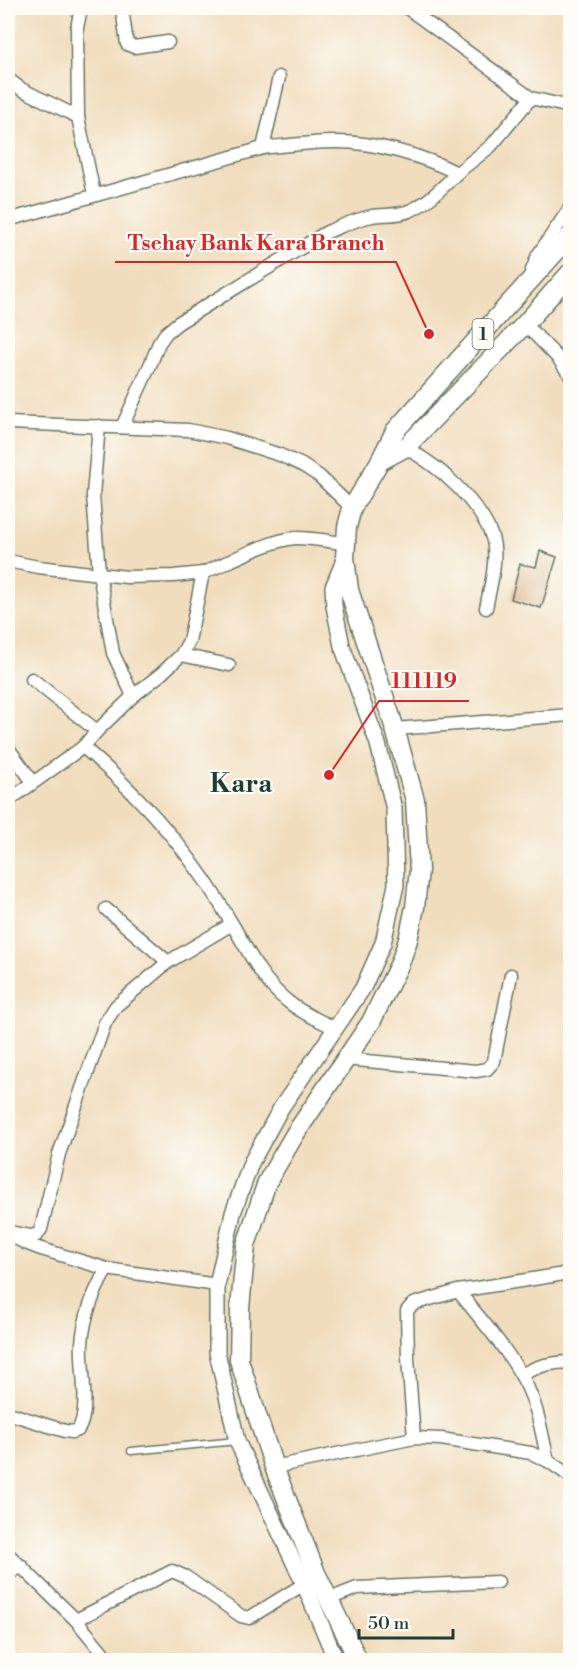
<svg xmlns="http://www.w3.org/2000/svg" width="578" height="1668" viewBox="0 0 578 1668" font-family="'Libre Bodoni',serif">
<rect width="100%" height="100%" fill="#fdfcf7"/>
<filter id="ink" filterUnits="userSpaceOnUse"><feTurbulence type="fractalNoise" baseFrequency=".0167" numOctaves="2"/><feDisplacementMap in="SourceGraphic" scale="12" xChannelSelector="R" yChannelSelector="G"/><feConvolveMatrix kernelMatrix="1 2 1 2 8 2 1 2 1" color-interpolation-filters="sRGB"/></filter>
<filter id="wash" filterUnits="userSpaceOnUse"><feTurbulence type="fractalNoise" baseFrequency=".008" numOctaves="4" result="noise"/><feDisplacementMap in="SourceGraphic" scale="24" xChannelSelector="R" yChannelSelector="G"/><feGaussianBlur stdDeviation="1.35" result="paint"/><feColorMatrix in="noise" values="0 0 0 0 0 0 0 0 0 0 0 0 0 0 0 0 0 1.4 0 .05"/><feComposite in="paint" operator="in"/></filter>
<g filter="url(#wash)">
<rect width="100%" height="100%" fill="#f1ddbd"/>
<g id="blocks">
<!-- building -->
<path fill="#d5ae82" d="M540,551L557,557L541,608L511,599L520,564L536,567Z"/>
</g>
</g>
<g filter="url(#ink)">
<use href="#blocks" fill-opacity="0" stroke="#687564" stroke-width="1.5"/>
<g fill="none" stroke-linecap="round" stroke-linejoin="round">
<defs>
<path id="service" d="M131,1451L237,1441"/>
<g id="minor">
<path d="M122,8L127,44L134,47L168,42"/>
<path d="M407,8L531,98"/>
<path d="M8,79L21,89L78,117L94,194"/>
<path d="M78,117L77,28L81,8"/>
<path d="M263,148L279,77"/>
<path d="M8,220L263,148C288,145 312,142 337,142C374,142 424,156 457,173L491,146L531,98L570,107"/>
<path d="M531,273L538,255L570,208"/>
<path d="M525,324L558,358L570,375"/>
<path d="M8,423L188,430L227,438L280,455L302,465L319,476L352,508"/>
<path d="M99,426L93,495L99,573L113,653L133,696"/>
<path d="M122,427L151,363L159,343L166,333L178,323L327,232C342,226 356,219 372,216C385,214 397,216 409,211C428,203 443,187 457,173"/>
<path d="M406,447C420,457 436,466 448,478C465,493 492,523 494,547C496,567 490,588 486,608"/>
<path d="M8,561L38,567L127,577L174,576L203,573"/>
<path d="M181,655L229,665"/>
<path d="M32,679L97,731"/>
<path d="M395,729L570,715"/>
<path d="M83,747C142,797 194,856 232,924"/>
<path d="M8,748L33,782"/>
<path d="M8,801L83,747L97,731L133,696L161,674L181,655L189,641L203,573C230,562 267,541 295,538C311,537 329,542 346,543"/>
<path d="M106,909L168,962"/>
<path d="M345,1059L476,1071L487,1069L494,1061L511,975"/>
<path d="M8,1232L30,1236L37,1235L41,1229L59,1154L105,1023L116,1006L168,962L232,924C248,950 261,980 286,1000C300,1012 318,1020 335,1028"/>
<path d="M14,1237L25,1243L38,1248L107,1269L217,1285"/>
<path d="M458,1291L558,1275L570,1272"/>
<path d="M521,1375C539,1365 550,1363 570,1362"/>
<path d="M8,1413L65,1431L72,1432L78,1430C91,1410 80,1368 82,1343C84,1318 94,1291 107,1269"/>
<path d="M414,1438L408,1358L407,1311L411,1306L416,1303L458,1291C482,1321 519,1362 532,1398C540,1418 543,1440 548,1461"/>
<path d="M274,1467L414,1438L441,1439L531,1453L548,1461L570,1476"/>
<path d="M8,1554L76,1620L109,1660"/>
<path d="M8,1574L22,1566"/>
<path d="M329,1599L357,1588L498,1582"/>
<path d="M76,1620L172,1571L186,1577L241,1616L249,1618L304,1584"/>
</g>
<path id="tertiary" d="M336,1660L304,1584L237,1441L217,1352V1285L233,1213L251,1163L281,1108L363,988L383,943L396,885L394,809L378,744L342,646L334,606L333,587L345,558"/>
<g id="primary">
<path d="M380,461L406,447L525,324L570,273"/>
<path d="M358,1660L316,1573L274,1467L239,1360L240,1308L246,1245L267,1182L295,1134L371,1022L400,963L408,940L415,907L419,870L415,800L395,729L349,590L345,558L347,527L352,508L380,461L395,431L570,236"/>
</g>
</defs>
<!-- service casing -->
<use href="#service" stroke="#687564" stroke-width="9"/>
<!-- minor casing -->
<use href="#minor" stroke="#687564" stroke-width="15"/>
<!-- tertiary casing -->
<use href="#tertiary" stroke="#687564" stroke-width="18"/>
<!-- primary casing -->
<use href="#primary" stroke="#687564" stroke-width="21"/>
<!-- service -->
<use href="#service" stroke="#fff" stroke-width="6"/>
<!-- minor -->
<use href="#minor" stroke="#fff" stroke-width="12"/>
<!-- tertiary -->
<use href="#tertiary" stroke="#fff" stroke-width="15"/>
<!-- primary -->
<use href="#primary" stroke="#fff" stroke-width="18"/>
</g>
</g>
<g text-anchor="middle" stroke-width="4.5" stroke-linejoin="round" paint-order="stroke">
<!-- shield labels -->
<rect fill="#fdfcf7" stroke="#62766e" stroke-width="1.5" x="472.5" y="319" width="21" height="30" rx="4.5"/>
<g font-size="18" font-weight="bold" fill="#1f3d34">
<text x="483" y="340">1</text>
</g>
<!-- district labels -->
<g font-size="26" font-weight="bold" fill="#1f3d34" stroke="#fdfcf7">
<text x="241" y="792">Kara</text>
</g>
</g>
<!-- callouts -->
<path fill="none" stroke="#d62828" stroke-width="2" d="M429 334L396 262H115M329 775L379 701H469"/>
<g fill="#d62828" stroke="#fdfcf7" stroke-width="2">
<circle cx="429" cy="334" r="6"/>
<circle cx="329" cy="775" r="6"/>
</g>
<g font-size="21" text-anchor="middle" font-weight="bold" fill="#d62828" stroke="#fdfcf7" stroke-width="4.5" stroke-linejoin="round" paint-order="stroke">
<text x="256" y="250">Tsehay Bank Kara Branch</text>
<text x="424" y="688">111119</text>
</g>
<!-- margin -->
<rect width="578" height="1668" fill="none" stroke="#fdfcf7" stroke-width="30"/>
<!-- scale -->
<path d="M359 1629v9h94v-9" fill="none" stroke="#1f3d34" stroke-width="3"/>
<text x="368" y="1629" font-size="18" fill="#1f3d34" stroke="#fdfcf7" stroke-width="4.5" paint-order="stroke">50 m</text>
</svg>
